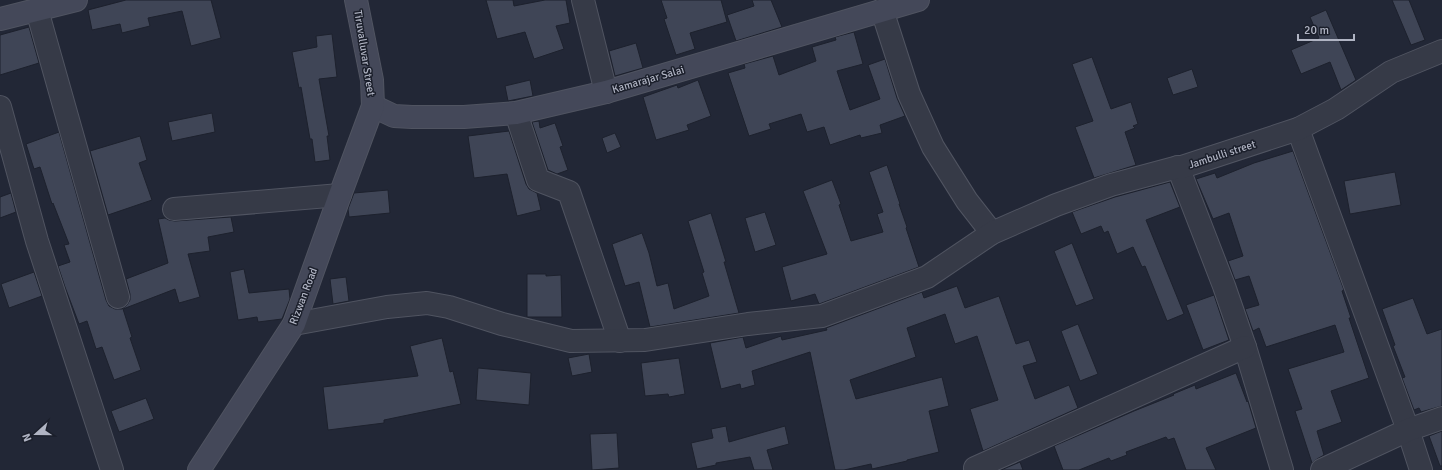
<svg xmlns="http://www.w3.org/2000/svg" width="1442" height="470" viewBox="0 0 1442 470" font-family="Signika,sans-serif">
<rect width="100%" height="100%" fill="#222736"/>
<!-- building -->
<g fill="#3f4556" stroke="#1d212d">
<path d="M126,0H211L221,38L191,46L182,11L148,18L150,26L122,33L120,24L92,30L88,10Z"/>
<path d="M486,0H513L514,6L545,0H566L570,23L556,26L564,49L534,59L525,32L497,39Z"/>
<path d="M661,0H721L727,22L690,33L695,49L676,55L664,19L667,18Z"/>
<path d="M752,0H771L782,27L736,41L727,15L754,6Z"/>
<path d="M1392,0H1409L1425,40L1411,45Z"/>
<path d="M1326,10L1356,80L1341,90L1330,62L1301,74L1291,50L1319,38L1310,17Z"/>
<path d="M29,27L39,63L0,75V35Z"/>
<path d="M854,32L863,64L837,71L850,110L880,99L868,65L885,59L897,98L905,116L880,125L882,133L861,138L860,135L830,145L824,127L807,132L801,114L769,124L771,129L749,136L728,73L745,68L744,64L773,56L779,75L816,61L812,47L836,40L835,37Z"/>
<path d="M332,34L337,77L319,79L329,136H327L330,160L315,162L312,139H310L301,87L299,88L292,52L317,47L316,36Z"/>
<path d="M636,43L643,68L615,76L609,51Z"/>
<path d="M1092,57L1111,109L1131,102L1138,124L1133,126L1135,128L1125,132L1136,165L1094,178L1075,127L1093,121L1072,64Z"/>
<path d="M1192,69L1198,87L1173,95L1167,78Z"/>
<path d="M530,80L533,96L508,101L505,86Z"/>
<path d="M698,80L711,116L687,125L689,130L656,140L643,97L677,85L678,88Z"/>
<path d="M212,113L215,132L172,141L168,122Z"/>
<path d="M539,121L540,128L555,123L563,146L560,147L568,170L557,174L548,170L532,122Z"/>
<path d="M509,131L526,184L529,189L537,193L541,210L517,216L507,174L474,178L468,136Z"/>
<path d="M59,132L106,300L109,306L115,309H122L127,305L130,300V294L126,279L168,263L158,219L165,218L169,220L175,221L231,217L234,232L208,237L210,251L188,254L200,297L179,303L175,289L123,309L132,337L130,338L141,370L114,380L102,347L96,349L87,321L79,324L65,287L58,266L70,262L64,245L69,244L53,203L52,204L40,167L34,169L26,144Z"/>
<path d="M615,133L621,147L607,153L602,138Z"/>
<path d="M140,136L147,160L139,163L152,200L108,215L90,151Z"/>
<path d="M1293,151L1344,290L1342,291L1351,318H1349L1369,378L1331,391L1342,422L1317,431L1324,455L1317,459L1312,463L1295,411L1302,409L1288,369L1344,352L1335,325L1266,347L1259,328L1253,331L1245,309L1259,305L1249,276L1235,280L1228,261L1243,256L1229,213L1213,219L1196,179L1215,173L1217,178L1254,163Z"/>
<path d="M887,165L900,204H899L907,227L906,228L919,267L819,304L815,294L791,301L782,267L827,254L803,191L832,180L841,204L839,205L851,241L883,232L877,214L883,212L869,172Z"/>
<path d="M1395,172L1401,205L1350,214L1344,181Z"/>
<path d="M1170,182L1180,207L1146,220L1184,314L1167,321L1145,266L1142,267L1133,247L1117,254L1108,231L1104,233L1101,226L1081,234L1072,212L1115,197Z"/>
<path d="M388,190L390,213L349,217L348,209L354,193Z"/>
<path d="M11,193L16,212L0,218V197Z"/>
<path d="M765,212L776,245L755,252L745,218Z"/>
<path d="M711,213L726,262H724L739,313L650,327L639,282L625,286L612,244L642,233L649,253L657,286L668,283L674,309L709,296L702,273L704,272L688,221Z"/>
<path d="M1072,243L1094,299L1076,306L1054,251Z"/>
<path d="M244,269L249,293L289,289L290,299L282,319L258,322L257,317L238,320L230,272Z"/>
<path d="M34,272L42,296L9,308L1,284Z"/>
<path d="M527,274H546V276L561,275L562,317H527Z"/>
<path d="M346,277L349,301L333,304L330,279Z"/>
<path d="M957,286L965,308L999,296L1016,344L1029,340L1037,362L1023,366L1035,399L1069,385L1078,408L983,451L970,409L998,400L977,336L955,344L945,314L907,328L916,357L850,380L856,399L942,377L949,406L929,411L939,452L907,460V461L872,469L871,464L844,470H835L810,352L752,371L755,385L741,389L740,384L721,389L710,343L743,337L746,348L781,336L782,340L827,330L826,328L922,292L924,298Z"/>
<path d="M1214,295L1229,340L1203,350L1186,305Z"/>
<path d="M1413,298L1427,334L1442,329V406L1421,412L1419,408L1414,410L1402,378L1405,377L1393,346L1395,345L1382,309Z"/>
<path d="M1078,324L1098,374L1080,381L1061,331Z"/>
<path d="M442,338L450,372L453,371L461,404L384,420V423L328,430L323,387L418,376L410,346Z"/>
<path d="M589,354L592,372L572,376L568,358Z"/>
<path d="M679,358L685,394L669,397L668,394L645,396L641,363Z"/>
<path d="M478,368L531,373L529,405L476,400Z"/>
<path d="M1236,373L1247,402L1248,401L1256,428L1206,448L1216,470H1186L1174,438L1168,440L1166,437L1126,452L1127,455L1111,461L1109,458L1079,470H1063L1054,446L1134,411L1174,395L1173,394L1195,385L1196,389Z"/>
<path d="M146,398L154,419L119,432L111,411Z"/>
<path d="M726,426L729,442L785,426L789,444L767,450L773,470H754L750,457L716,463V465L697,469L691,443L713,438L711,429Z"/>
<path d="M1442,431V466H1440L1429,436Z"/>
<path d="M617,433L619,468L592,470L590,434Z"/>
<path d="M1020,462L1023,470H1001Z"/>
</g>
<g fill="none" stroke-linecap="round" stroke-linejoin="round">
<defs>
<g id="street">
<path d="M583,0L606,92"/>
<path d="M37,10L118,297"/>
<path d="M882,10L909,94L933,147L967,201L992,233"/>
<path d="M0,107L37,241L112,470"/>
<path d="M516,113L538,180L569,192L620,341"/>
<path d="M1298,129L1408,430L1421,470"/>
<path d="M1178,167L1224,286L1245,347L1282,470"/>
<path d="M174,209L340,195"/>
<path d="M294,324L387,307L427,303L449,307L502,324L571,341L645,340L748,324L822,316L927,277L992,233L1056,205L1111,185L1178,167H1182L1298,129L1336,109L1391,72L1442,51"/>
<path d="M975,468L1245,347"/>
<path d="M1322,470L1408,430L1442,418"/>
</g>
<g id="secondary">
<path d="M0,19L76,0"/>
<path d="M373,106L394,116L412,117H464L516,113L606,92L918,0"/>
<path d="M199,470L294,324L340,195L373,106L372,80L356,0"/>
</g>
</defs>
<!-- street casing -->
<use href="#street" stroke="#505461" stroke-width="24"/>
<!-- secondary casing -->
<use href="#secondary" stroke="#505461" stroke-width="24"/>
<!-- street -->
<use href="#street" stroke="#363a47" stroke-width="22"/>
<!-- secondary -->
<use href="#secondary" stroke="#444859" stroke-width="22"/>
</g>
<g text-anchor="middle" stroke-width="3" stroke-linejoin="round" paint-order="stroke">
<!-- street labels -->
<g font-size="11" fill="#b0b4c3" stroke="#1b1f2b">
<text transform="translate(365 53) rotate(81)" y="4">Tiruvalluvar Street</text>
<text transform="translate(648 79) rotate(-16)" y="4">Kamarajar Salai</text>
<text transform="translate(1222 154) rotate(-18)" y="4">Jambulli street</text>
<text transform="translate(303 296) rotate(-69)" y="4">Rizwan Road</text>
</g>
</g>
<!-- north arrow -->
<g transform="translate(36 434) rotate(249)" stroke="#1b1f2b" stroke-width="3" paint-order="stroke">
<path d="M0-3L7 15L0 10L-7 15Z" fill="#b0b4c3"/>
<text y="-6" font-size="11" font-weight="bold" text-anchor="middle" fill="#b0b4c3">N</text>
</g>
<!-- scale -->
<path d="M1298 34v6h56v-6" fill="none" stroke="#b0b4c3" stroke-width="2"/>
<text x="1304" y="34" font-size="12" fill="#b0b4c3" stroke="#1b1f2b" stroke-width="3" paint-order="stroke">20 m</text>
</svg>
